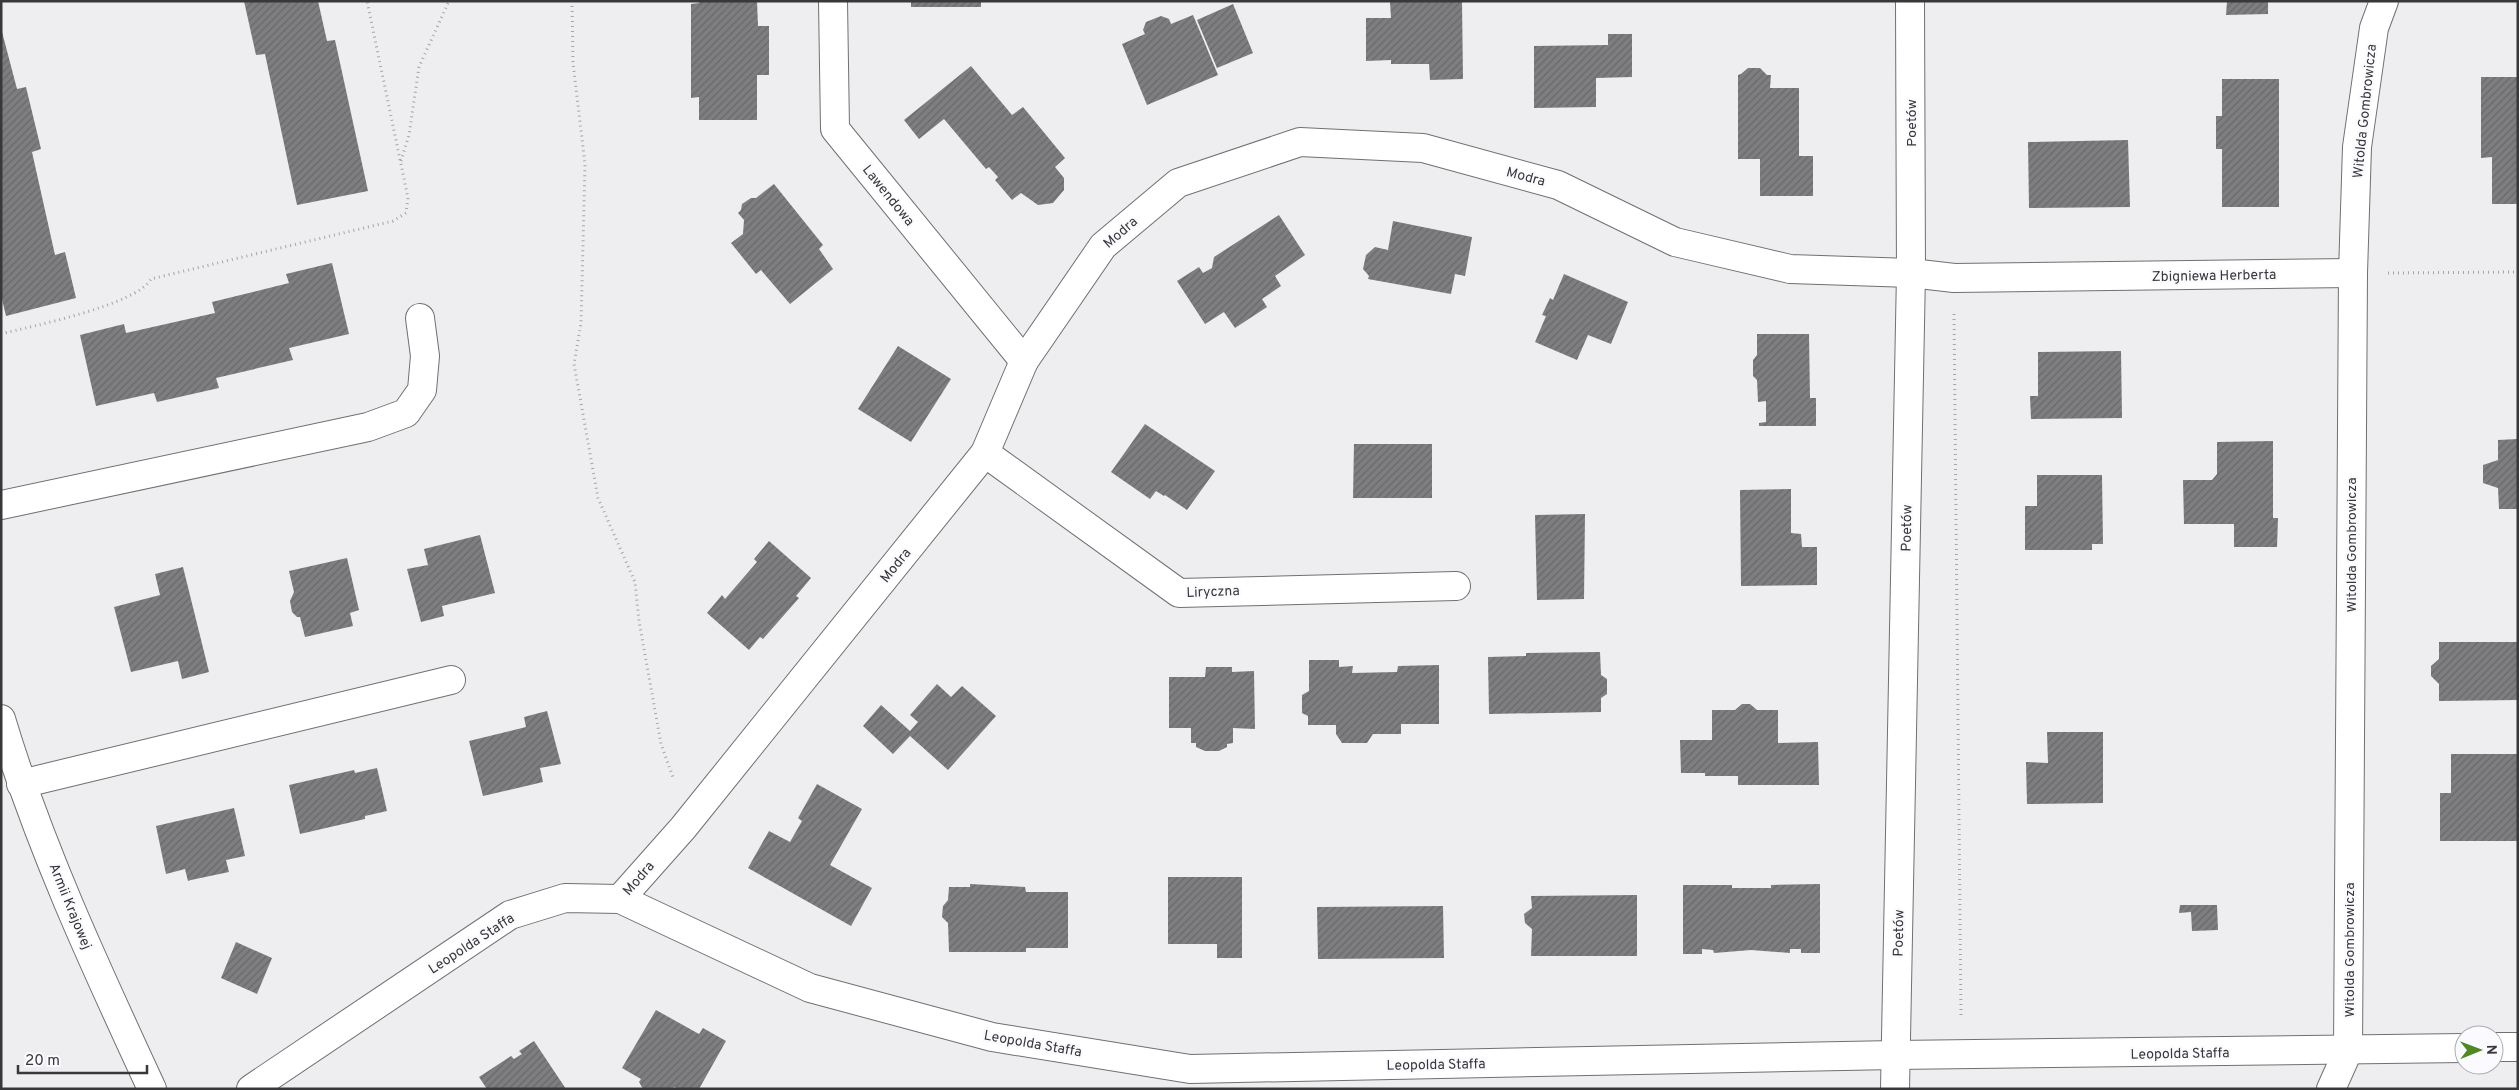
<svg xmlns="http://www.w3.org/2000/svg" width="2519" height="1090" viewBox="0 0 2519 1090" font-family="Overpass,sans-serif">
<defs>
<pattern id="building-hatch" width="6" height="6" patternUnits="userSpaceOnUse" patternTransform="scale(1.25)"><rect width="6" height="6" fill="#7e7e81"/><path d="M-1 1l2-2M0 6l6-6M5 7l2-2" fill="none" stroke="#68686b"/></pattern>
</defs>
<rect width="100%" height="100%" fill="#eeeef1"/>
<!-- building -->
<g fill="url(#building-hatch)">
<path d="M244,1H318L327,41L335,40L368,191L297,205L265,54L256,55Z"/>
<path d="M699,1H757L758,26H769V75H757V120H699V97L691,98V4L699,3Z"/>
<rect x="911" y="1" width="70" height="6"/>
<path d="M1462,1L1463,79L1430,80L1429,64H1391V60L1366,61V18H1391L1390,2Z"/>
<path d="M2227,1H2268V14L2226,15Z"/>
<path d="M1233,4L1253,53L1217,68L1197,20Z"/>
<path d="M1193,15L1218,75L1147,105L1122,44L1145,34L1143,30L1146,22L1161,16L1169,19L1171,24Z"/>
<path d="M1,28L17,89L26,87L41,149L32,152L55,255L65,252L76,298L6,316L1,295Z"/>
<path d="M1608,34H1632V77L1596,78V107L1534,108V46L1608,45Z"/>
<path d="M971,66L1012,115L1023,107L1065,158L1055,167L1064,178V190L1053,203L1038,205L1021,193L1012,200L995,180L998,177L989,167L986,169L944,119L919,139L904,120Z"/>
<path d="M1748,68H1760L1767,75H1771L1770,88H1799V156H1813V196H1760V159H1738V75L1741,74Z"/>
<path d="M2481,77H2518V204H2492V157L2481,158Z"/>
<path d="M2222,79H2279V207H2222V149H2216V116H2222Z"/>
<path d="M2128,140L2130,207L2029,208L2028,142Z"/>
<path d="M774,184L823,245L819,249L833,269L790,304L761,270L756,274L731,243L743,234L744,220L738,213L741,210L742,204L751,198H756Z"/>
<path d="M1279,215L1305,255L1275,276L1281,286L1262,299L1267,307L1235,328L1224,312L1205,324L1177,281L1199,267L1203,273L1212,268L1214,257Z"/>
<path d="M1393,221L1472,237L1465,276L1455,274L1451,294L1368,279L1369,276L1363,269L1366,255L1375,247L1388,250Z"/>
<path d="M332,263L349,334L289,348L293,360L216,378L219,388L157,402L154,393L96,406L80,335L124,324L126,333L215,313L212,302L289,283L286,274Z"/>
<path d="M1564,274L1628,302L1611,344L1588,335L1577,360L1535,342L1546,316L1542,315L1550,298L1553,300Z"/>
<path d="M1757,334H1809L1810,398H1816V426H1759V423L1766,422V401L1758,402L1757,380L1753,376V360L1757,355Z"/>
<path d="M898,346L951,379L911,442L858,409Z"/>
<path d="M2121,351L2122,418L2031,419L2030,396H2038V352Z"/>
<path d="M1145,424L1215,471L1187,510L1165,495L1164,496L1156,491L1150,499L1111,472Z"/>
<path d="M2518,439V509H2499L2498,488L2483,483V465L2498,460V440Z"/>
<path d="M2273,441V518H2278L2277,547H2234V524H2184L2183,480H2212L2217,474V442Z"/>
<path d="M1354,444H1432V498H1353Z"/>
<path d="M2037,475H2102L2103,544H2092V550H2025V506H2037Z"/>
<path d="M1791,489V533L1801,534L1802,547H1817V585L1741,586L1740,490Z"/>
<path d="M1585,514L1584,599L1537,600L1535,515Z"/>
<path d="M480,535L495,593L442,606L444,616L421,622L407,569L428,565L424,549Z"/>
<path d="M769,541L811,578L796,596L799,598L763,639L760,637L749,650L707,613L722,595L725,599L757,562L754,559Z"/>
<path d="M347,558L359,610L350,613L353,626L305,637L300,617H297L292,612L290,601L294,592L289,571Z"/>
<path d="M183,567L209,672L182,679L178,661L131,672L114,607L160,595L155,574Z"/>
<path d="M2439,642H2518V700L2439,701V684L2431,676V666L2439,659Z"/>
<path d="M1600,652L1601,675L1607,679V694L1601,698V712L1489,714L1488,657L1526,656V653Z"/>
<path d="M1309,660H1339V667L1353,666L1352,673L1397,672L1398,666L1439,665V724H1401V734H1373L1367,743H1342L1336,734V725H1308V716L1302,713V695L1309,691Z"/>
<path d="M1206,667H1232V672L1254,671L1255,729L1233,728V743L1227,744V747L1219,751H1205L1196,747V743H1191V728H1169V677H1205Z"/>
<path d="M937,684L951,697L962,686L996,716L948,770L910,736L893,754L863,726L881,705L910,731L918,722L910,715Z"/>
<path d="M1742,704H1750L1757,710H1778V743L1818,742L1819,785H1738V776H1705V773H1681L1680,740H1712V710H1735Z"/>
<path d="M547,711L561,764L540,768L543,782L483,796L469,741L526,727L524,717Z"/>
<path d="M2047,732H2103V803L2027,804L2026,762L2048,763Z"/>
<path d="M2451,754H2518V841H2440V793H2451Z"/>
<path d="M377,768L387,811L365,816V819L300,834L289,785L354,770L355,773Z"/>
<path d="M817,784L862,809L830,865L872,888L851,926L748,868L769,831L790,842L802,821L798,818Z"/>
<path d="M234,808L245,856L226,860L229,872L191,880L188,881L185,869L166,874L156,826Z"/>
<path d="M1168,877H1242V958H1217V944H1168Z"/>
<path d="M970,884L1025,887L1026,892H1068V948H1026V952H949L948,923L942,917L943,906L948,900L949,887H970Z"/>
<path d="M1820,884V953H1801V949H1790V953L1751,950L1714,953L1713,950L1702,949V954H1683V885H1732V888H1771V885Z"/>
<path d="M1637,895V956H1531L1532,929L1525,923L1524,914L1532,908L1531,896Z"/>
<path d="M2180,905H2217L2218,930L2192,931L2191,912L2179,913Z"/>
<path d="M1443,906L1444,958L1318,959L1317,907Z"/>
<path d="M236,942L272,958L257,994L221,978Z"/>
<path d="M656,1010L699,1034L703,1028L726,1041L699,1089H679L674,1087L673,1089H643L639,1082L641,1079L622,1068Z"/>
<path d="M534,1041L566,1089H487L479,1077L511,1056L514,1059L522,1054L519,1051Z"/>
</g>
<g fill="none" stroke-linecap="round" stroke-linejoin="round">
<defs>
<g id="minor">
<path d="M833,1L835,129L1024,361"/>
<path d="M985,453L1179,593L1456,586"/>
<path d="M1,505L368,427L406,413L422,390L425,356L420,318"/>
<path d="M1,719C39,846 96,968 152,1089"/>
<path d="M21,784L451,680"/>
<path d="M620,899L683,828L985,453L1024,361L1103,246L1178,183L1300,142L1423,148L1558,185L1675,242L1790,269L1911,273L1954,278L2353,273"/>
<path d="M2494,1047H2518"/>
<path d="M251,1089L510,915L565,898L620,899L810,988L992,1037L1190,1069L1895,1055L2464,1048"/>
<path d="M1895,1089L1911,273L1910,1"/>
<path d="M2331,1089L2348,1051L2353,273L2357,147L2374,28L2384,1"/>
</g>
</defs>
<!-- minor casing -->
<use href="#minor" stroke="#707073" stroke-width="30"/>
<!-- path -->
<g stroke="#a5a5a8" stroke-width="3" stroke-dasharray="1 4" stroke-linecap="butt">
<path d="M572,1L573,63L585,164L581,323L574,364L598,498L635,582L639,621L661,744L674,780"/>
<path d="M401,161L409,135L419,67L449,1"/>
<path d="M2388,273L2518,272"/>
<path d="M1954,314L1961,1018"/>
<path d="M1,334C32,326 137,305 151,279L393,221L406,213L408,198L367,1"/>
</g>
<!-- minor -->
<use href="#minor" stroke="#fff" stroke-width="28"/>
</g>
<g text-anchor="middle" stroke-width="5" stroke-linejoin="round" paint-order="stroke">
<!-- street labels -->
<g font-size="14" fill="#38383a" stroke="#fbfbff">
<text transform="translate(2364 111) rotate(-84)" y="5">Witolda Gombrowicza</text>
<text transform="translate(1911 123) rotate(-90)" y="5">Poetów</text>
<text transform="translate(1526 176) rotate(15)" y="5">Modra</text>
<text transform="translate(889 195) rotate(51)" y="5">Lawendowa</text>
<text transform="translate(1120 232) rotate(-41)" y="5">Modra</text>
<text transform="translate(2214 275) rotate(-1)" y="5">Zbigniewa Herberta</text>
<text transform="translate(1906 528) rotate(-89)" y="5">Poetów</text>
<text transform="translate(2351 545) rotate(-90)" y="5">Witolda Gombrowicza</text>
<text transform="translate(895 565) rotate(-51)" y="5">Modra</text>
<text transform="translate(1213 591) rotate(-2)" y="5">Liryczna</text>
<text transform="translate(638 878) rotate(-49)" y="5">Modra</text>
<text transform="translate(71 906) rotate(68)" y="5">Armii Krajowej</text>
<text transform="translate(1898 933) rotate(-89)" y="5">Poetów</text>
<text transform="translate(471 943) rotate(-33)" y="5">Leopolda Staffa</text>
<text transform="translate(2349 950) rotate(-90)" y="5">Witolda Gombrowicza</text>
<text transform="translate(1033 1043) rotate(10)" y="5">Leopolda Staffa</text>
<text transform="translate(2180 1053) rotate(-1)" y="5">Leopolda Staffa</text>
<text transform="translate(1436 1064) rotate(-1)" y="5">Leopolda Staffa</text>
</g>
</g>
<!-- border -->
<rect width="2519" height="1090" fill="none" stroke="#38383a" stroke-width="5"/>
<!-- north arrow -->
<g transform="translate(2479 1050) rotate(89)"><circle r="24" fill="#fbfbff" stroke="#adadb0"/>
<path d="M0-4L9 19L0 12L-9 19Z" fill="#508823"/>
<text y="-8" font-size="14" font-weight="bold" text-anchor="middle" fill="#38383a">N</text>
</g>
<!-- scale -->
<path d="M18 1065v8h129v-8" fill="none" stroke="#38383a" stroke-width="2.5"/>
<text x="25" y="1065" font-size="15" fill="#38383a" stroke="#fbfbff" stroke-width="4" paint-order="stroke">20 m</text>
</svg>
